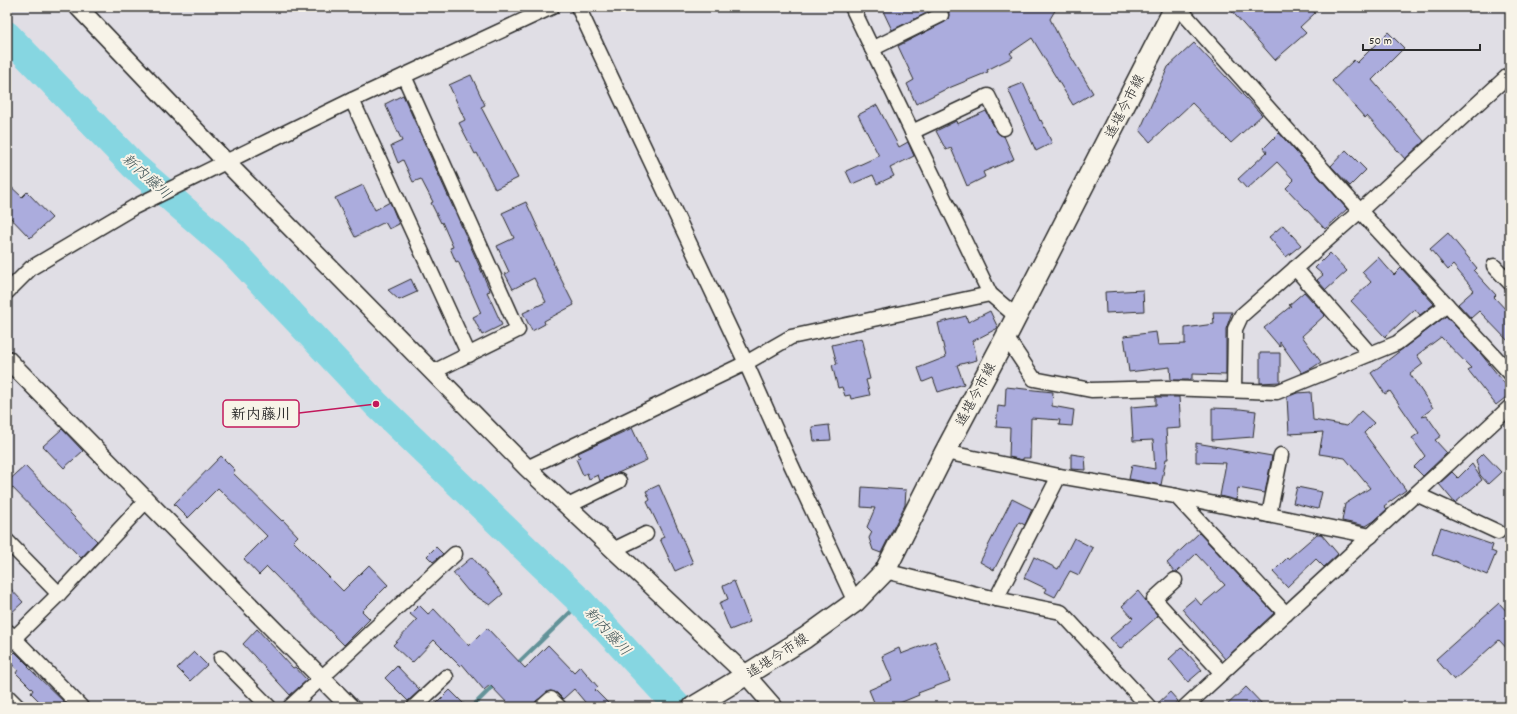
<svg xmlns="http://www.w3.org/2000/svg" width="1517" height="714" viewBox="0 0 1517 714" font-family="Dekko,'Klee One',sans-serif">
<rect width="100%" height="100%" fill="#e0dee5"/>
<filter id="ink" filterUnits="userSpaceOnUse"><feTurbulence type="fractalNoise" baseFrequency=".025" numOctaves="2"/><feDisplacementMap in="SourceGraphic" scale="8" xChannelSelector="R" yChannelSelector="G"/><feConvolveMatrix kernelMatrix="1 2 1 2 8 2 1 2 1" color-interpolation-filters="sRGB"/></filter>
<g filter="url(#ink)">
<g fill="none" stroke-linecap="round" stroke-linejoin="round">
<!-- stream -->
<g stroke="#629298" stroke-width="4.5">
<path d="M515,666L581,602"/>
<path d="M472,707L496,683"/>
</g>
<!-- river -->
<path stroke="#86d6e1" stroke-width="28" d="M7,35L134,166L232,251L376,404L581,602L678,707"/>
</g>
<!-- building -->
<g fill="#abacdd" stroke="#2b2b2b">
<path d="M891,7H939L892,30L883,11Z"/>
<path d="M943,7H1057L1050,19L1059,37L1093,93L1073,105L1032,38L1010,53L1013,57L987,70L988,72L944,90L916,104L907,84L914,80L898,46L945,22L948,19L949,15L948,11Z"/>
<path d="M1228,7H1309L1315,13L1300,27L1306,33L1275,60Z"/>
<path d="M1388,32L1404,48L1372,80L1424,141L1405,159L1367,116L1365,118L1332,81L1354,60L1357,63Z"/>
<path d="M1194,43L1262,115L1231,143L1192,103L1150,142L1140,130L1168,67Z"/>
<path d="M471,75L485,105L481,107L518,178L495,189L477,153L475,154L459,123L465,120L449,85Z"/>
<path d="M1023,83L1040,121L1041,120L1052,143L1036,151L1008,89Z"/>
<path d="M403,95L474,254L490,291L487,292L502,325L482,335L473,317L481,313L458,261L456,262L450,248L453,247L442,222L441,223L431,203L433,202L421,179L413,182L403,160L398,163L391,146L402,141L385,104Z"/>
<path d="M877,105L899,147L908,142L914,156L890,168L894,176L877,184L873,175L852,184L846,171L879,156L858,115Z"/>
<path d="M986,111L997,132L1000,135L1004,136L1014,159L983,172L985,177L967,186L951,148L946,150L936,131L956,121L957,124Z"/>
<path d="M1279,133L1347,209L1325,229L1286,188L1294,180L1277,162L1247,189L1238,179L1267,152L1264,148Z"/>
<path d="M1346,150L1366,170L1350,186L1331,166Z"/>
<path d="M7,183L22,197L27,192L52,218L30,238L7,214Z"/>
<path d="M363,185L375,210L390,202L399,224L389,229L385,222L355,237L335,198Z"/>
<path d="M526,202L554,263H553L574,305L544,321L545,324L532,331L523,313L546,302L534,278L513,289L505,274L509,272L497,246L514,238L502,213Z"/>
<path d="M1283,225L1301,245L1286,257L1269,237Z"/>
<path d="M1448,233L1477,268L1474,271L1496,295L1494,297L1508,312L1506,315L1510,320V343L1479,311L1471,318L1458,304L1474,290L1453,265L1448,270L1430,249Z"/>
<path d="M1330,253L1347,271L1326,290L1317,280L1323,275L1315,268Z"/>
<path d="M1378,257L1394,275L1401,268L1434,304L1420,315L1415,309L1385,337L1351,301L1371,282L1362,272Z"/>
<path d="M411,279L417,292L399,300L388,290Z"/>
<path d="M1143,290L1144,311L1106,313L1105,292Z"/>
<path d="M1304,292L1325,315L1302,336L1321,362L1312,368L1302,373L1280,342V347L1264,328L1291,306L1289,305Z"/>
<path d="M990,311L998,328L973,341L977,360L957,365L964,384L938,392L933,378L923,382L918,368L946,357L938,323L966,316L968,322Z"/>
<path d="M1213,312H1232L1226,329V375L1192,374V380H1171L1170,367L1129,372L1124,336L1156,332L1158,345L1185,344V328L1214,324Z"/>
<path d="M1446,316L1481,354L1510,390V394L1496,405L1468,370L1471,368L1441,337L1417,355L1423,364L1410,374L1433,408L1421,417L1427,416L1441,436L1435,440L1447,453L1423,476L1414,467L1425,456L1412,438L1419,433L1390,391L1385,394L1371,373Z"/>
<path d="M862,338L865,350L863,351L870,379L866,380L870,395L851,399L850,395L845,396L842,387L838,388L832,365L837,364L832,345Z"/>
<path d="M1260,353H1280V382L1260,383Z"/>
<path d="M1006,387L1053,392L1052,406L1074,410L1072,426L1059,425L1060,420L1031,418L1030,458H1023V460L1009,457L1010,428L996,427L998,406L1005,407Z"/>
<path d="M1311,392L1313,420L1347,426L1361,411L1374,423L1364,433L1406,490L1384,506L1387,509L1374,521L1366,526L1342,521L1345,504L1370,488L1345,458L1319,454L1323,432L1289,434L1287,397L1297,393Z"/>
<path d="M1156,397H1179L1181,428L1166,429L1168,459H1166L1161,485L1129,479L1132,465L1155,469L1153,440L1133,441L1131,407L1156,405Z"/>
<path d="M1212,408L1240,409L1256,411L1253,437L1212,440Z"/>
<path d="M829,425L831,440L814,441L812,427Z"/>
<path d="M632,428L647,460L600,481L598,475L589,479L587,473L583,475L576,459L580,457L578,453Z"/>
<path d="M62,429L83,451L64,468L43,446Z"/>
<path d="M1196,443L1272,456L1265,493L1238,488L1236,500L1220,496L1226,463L1196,462Z"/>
<path d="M1483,453L1501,472L1488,484L1480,475L1476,460Z"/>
<path d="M1071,454L1085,456L1086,470L1071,469Z"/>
<path d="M221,456L235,470L233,473L282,521L283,520L298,536L293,541L343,591L369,565L388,585L362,611L370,619L344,645L267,567L259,575L244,559L267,536L218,488L188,518L174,504Z"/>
<path d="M1472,464L1482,480L1455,503L1439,484L1452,472L1458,478Z"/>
<path d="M25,466L97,541L81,558L7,482Z"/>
<path d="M659,485L693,563L675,571L660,539L664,537L647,502L650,500L646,491Z"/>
<path d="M862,487L906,490L905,505L881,553L873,550L869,538L872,532L867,527L875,508L861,507Z"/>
<path d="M1297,487L1322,492L1318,509L1293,503Z"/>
<path d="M1012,499L1032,509L1025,525L1019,522L994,570L980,562Z"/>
<path d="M1441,527L1493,545L1491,551L1496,553L1487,575L1454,561V562L1432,554Z"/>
<path d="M1199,533L1274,613L1225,659L1182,609L1195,598L1201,605L1225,585L1196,554L1177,572H1174L1167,563Z"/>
<path d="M1317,534H1321L1338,554L1324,567L1316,559L1287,587L1273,572L1287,558L1288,559Z"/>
<path d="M1074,538L1093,548L1079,575L1070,571L1055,597L1045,592L1047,589L1024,578L1034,557L1058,569Z"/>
<path d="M436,547L443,554L433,562L427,556Z"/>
<path d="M472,557L503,594L490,605L468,591L453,573Z"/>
<path d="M734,581L750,622L730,630L719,603L728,599L723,586Z"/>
<path d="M7,585L23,602L7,617Z"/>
<path d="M1138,591L1158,616L1120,649L1110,638L1133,618L1122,606Z"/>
<path d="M1499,603L1510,615V652L1499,640L1454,680L1436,659Z"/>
<path d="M419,605L428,614L434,609L469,646L487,628L525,668L548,645L574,672L580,666L598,687L595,690L612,707H589L574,689L563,699L557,693L550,691L536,701L534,707H511L490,685L484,690L462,664L460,666L434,640L412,663L393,645L417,620L410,614Z"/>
<path d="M257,629L293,668L295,667L307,680L290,695L243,644Z"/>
<path d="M935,641L950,681L918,693L919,695L890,707H876L869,690L892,680L882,656L899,648L901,654Z"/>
<path d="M1182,647L1202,670L1188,682L1169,659Z"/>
<path d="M15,652L29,666L28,667L69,707H33L39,701L31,693L33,690L16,673L18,670L7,660Z"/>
<path d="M194,652L207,665L190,681L177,668Z"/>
<path d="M397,666L420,690L408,701L385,678Z"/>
<path d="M1246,687L1265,707H1225Z"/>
<path d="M450,690L467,707H433Z"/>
<path d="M1170,692L1178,701L1171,707H1157V704Z"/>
</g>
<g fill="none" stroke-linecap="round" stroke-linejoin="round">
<defs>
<g id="minor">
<path d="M578,7L746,363L789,460L855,602"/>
<path d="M852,7L990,294L1016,316"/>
<path d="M1178,7L1360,211L1510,373"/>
<path d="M872,49L941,15"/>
<path d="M404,76L518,330L433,372"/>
<path d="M352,100L469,355"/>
<path d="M912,132L988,96L1004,128"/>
<path d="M1494,266L1510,283"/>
<path d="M1295,268L1370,354"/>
<path d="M7,292L31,268L134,207L352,100L552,7"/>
<path d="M1006,337L1034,379L1091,390L1167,388L1277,392L1397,343L1447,305"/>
<path d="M1234,390L1235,329L1241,316L1360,211L1510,74"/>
<path d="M945,452L1059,476L1176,496L1371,536"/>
<path d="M527,468L746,363L791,337L990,294"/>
<path d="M1416,494L1498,532"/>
<path d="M1176,496L1286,614"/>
<path d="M568,506L619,481"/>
<path d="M1269,515L1281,455"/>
<path d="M7,541L59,594"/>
<path d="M613,550L646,534"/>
<path d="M885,571L996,599L1061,612L1149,707"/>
<path d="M1175,580L1154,599L1222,673"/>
<path d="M996,599L1059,476"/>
<path d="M7,631L81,707"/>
<path d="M7,645L59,594L146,501"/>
<path d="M221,658L269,707"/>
<path d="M7,696L18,707"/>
<path d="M290,707L455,554"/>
<path d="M414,707L446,677"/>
<path d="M542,707L551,699L559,707"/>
<path d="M1185,707L1510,407"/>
</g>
<g id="tertiary">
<path d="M78,7L226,162L527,468L746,675L774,707"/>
<path d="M7,359L350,707"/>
</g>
<path id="secondary" d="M693,707L733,683L805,638L855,602L885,571L945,452L1006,337L1175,7"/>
</defs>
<!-- minor casing -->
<use href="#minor" stroke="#2b2b2b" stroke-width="17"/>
<!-- tertiary casing -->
<use href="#tertiary" stroke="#2b2b2b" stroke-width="20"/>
<!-- secondary casing -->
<use href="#secondary" stroke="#2b2b2b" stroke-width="23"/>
<!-- minor -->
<use href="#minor" stroke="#f7f3e8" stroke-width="14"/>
<!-- tertiary -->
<use href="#tertiary" stroke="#f7f3e8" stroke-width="17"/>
<!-- secondary -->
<use href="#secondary" stroke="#f7f3e8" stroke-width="20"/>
</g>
</g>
<g text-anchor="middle" stroke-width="4" stroke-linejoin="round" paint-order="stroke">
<!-- street labels -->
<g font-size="14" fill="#2b2b2b" stroke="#f7f3e8">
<text transform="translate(1124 106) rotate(-63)" y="5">遙堪今市線</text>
<text transform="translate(975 394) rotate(-62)" y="5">遙堪今市線</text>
<text transform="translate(777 655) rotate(-33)" y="5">遙堪今市線</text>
</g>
<!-- water labels -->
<g font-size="15" font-style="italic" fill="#425658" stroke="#f7f3e8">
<text transform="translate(147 176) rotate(42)" y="5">新内藤川</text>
<text transform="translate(608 631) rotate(47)" y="5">新内藤川</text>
</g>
</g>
<!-- callouts -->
<path fill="none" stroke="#c2185b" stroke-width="1.5" d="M376 404L299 413"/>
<circle fill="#c2185b" stroke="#f7f3e8" stroke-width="1.5" cx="376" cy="404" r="4"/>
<rect fill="#f7f3e8" stroke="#c2185b" stroke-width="1.5" x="223" y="400" width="76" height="27" rx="4"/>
<g font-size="15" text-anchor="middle" font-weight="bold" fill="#2b2b2b">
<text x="261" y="419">新内藤川</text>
</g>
<!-- margin -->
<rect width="1517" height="714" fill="none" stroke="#f7f3e8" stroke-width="24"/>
<rect x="12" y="12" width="1493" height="690" fill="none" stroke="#2b2b2b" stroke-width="1.5" filter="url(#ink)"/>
<!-- scale -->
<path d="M1363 44v6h117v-6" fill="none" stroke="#2b2b2b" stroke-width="2"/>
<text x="1369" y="44" font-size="12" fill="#2b2b2b" stroke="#f7f3e8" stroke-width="3" paint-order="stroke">50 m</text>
</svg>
